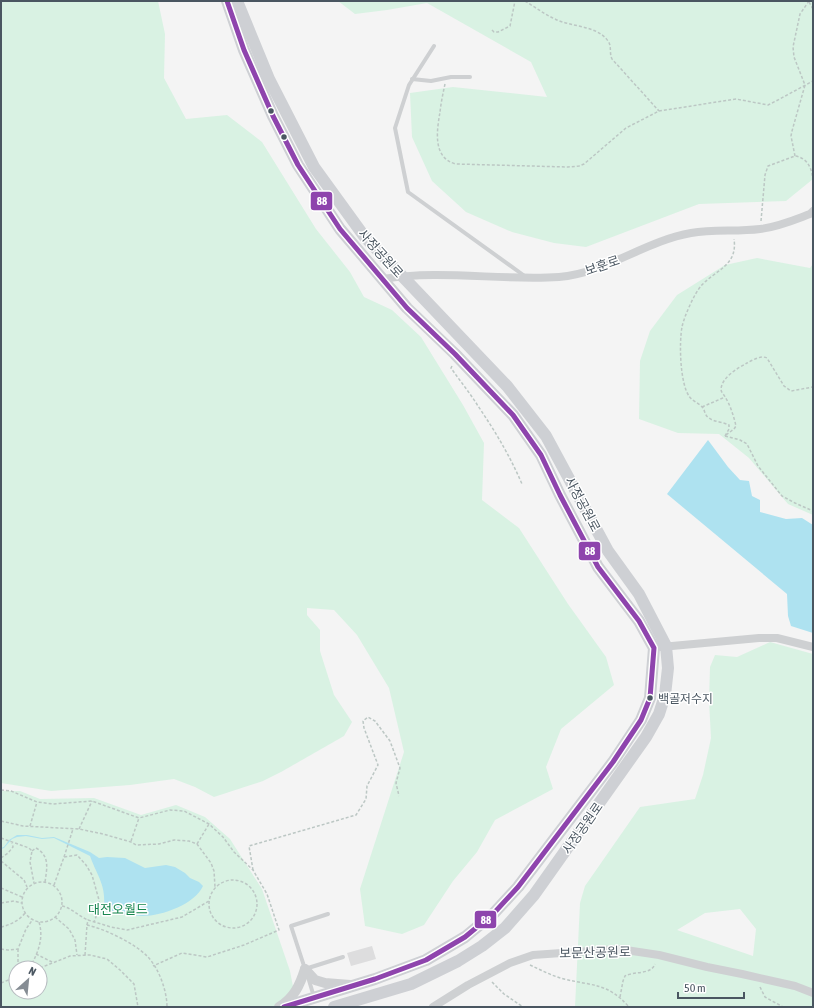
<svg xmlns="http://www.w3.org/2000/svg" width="814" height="1008" viewBox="0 0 814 1008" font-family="'Asap Condensed','Noto Sans KR',sans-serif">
<rect width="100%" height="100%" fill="#f4f4f4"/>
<!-- green -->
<g fill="#d9f2e3" fill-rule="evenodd">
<path d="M1,1H158L165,34L164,78L186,119L227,115L262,142L316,229L350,272L364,297L392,310L421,337L463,405L484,443L482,500L519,528L568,604L606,657L614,685L561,729L546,767L553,789L495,820L477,852L453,881L424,925L402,934L365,926L360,889L404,752L389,688L357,635L334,610L307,608V615L320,630V651L334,695L352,722L344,736L281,772L263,781L214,797L195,787L174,779L130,785L51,791L1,783Z"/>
<path d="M338,1H813V179L786,201L699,204L586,247L554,243L512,232L466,212L432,181L412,137L410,93L453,87L547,97L531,62L427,3L387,10L355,14Z"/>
<path d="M757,258L810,268L813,264V515L788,504L749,458L719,434L678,433L639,419L640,361L650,331L677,295L725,265Z"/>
<path d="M770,642L813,654V1007H575L580,903L585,886L640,807L695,799L703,775L711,738L709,701L710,667L715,655L737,657ZM740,909L756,929L753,956L677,930L705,913Z"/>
<path d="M1,791H20L40,799L94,798L141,815L176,805L205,817L230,839L262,889L290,971L297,1007H1ZM16,968H40V992H16Z"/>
</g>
<!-- water -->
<g fill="#aee2f0">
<path d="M708,440L728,467L740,480L749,481L752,496L760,500V512L786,519L802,518L813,525V633L791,626L788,616L787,594L667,494Z"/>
<path d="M17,835H27L42,838L54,837L90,852L99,858L107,857L125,858L145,868L166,865L175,867L185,873L190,878L199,882L203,886C195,904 162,916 143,916C132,916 120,913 108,912L104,909C106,884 98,878 90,856L54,838L42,839L26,836L17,837L12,839L4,848L1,849V848L4,847L9,840Z"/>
</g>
<!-- building -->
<path fill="#ddddde" d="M372,946L376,959L351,966L347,953Z"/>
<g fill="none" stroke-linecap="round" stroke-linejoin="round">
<!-- path -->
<g stroke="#bcc7c4" stroke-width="1.5" stroke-dasharray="3 2" stroke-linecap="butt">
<path d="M525,1C535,7 544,14 555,19C570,27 597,25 608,41C612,46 609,53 612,59L659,111"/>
<path d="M809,2L813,9"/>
<path d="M492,30L494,32H498L510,26L515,1"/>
<path d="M445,84C443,93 441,103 440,112C437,130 432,158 456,164L568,167L579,166L584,164L626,128L659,111L736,99L768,105L776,101L813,81"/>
<path d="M795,156L791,136L792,131L805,85L794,57L793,47L800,14L809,1"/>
<path d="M761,221L765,175L768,166L795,156C808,158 812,169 813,180"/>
<path d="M452,366L451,368C460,381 470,393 478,406C495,431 510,456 522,484"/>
<path d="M702,407L725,397"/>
<path d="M726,435L734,429L736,426C734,417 730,404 725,397C724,394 721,393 721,389C722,377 738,368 747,363C753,360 761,355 767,358L784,386L791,391L813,387"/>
<path d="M725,436L729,429V425C723,422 714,422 709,418C705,416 705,411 703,408C699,403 692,401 689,396C680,383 679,343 682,327C684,317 694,294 701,286C715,270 738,266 734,239"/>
<path d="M725,436L740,440L747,444L758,466L782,496L795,503L813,511"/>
<path d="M1,790L11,791L37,802L53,804L92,801L139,818L170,810L184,811L209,824L223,837L234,852L253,870L267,894L279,930L244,945L207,957L182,953L153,966"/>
<path d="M1,821L23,826L79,829L103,834L131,842L136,845L159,844L174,840L189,841L197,844L211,863L214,871L215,887"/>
<path d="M30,826L37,802"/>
<path d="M79,829L92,801"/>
<path d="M1,838L29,848L32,851L30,862L34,883"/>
<path d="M131,841L139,818"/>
<path d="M197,844L209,824"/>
<path d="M32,851L36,848C50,856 47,868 45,882"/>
<path d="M64,857L73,829"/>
<path d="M1,858L8,853L13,847L12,843"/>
<path d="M1,861L24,880L27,887"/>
<path d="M253,870L249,846L356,815L366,799L367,786L378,765L364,728L363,721L368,717L375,721L390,741L400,768L396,783L399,796"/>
<circle cx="233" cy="904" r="24"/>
<circle cx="42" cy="902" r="20"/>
<path d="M54,885L64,857L77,855L86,865L92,875L99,900V909L94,922"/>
<path d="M1,888L22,897"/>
<path d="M1,903L14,901L22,903"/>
<path d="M62,906C72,908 78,916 88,920"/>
<path d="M55,917L69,929L75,940L77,955"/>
<path d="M87,925L88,920L111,927L127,930L182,917L209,901"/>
<path d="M1,927C10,925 20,920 25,913"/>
<path d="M1,949L8,950L18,949L26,929L33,919"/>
<path d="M18,949V962L20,968"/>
<path d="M36,954L52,962"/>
<path d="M85,955L87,925C105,929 134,943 147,956C159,968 167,991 167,1007"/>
<path d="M530,965C541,970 552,976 564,979C593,986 608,983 629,1007"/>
<path d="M30,968C38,952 44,939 39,922"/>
<path d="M40,968L70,956L90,955L107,959L120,970L134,984L138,1007"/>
<path d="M492,982L504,994L523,1007"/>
<path d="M1,983L16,977"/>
<path d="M760,987L765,997L783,1007"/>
<path d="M620,997L623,981L625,976C634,971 651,975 655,964"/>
</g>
<!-- service -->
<g stroke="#ced0d2" stroke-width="4">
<path d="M434,46L409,85L395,128L408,192L526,277"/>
<path d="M412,79L431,81L451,77H470"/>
<path d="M305,969L291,926L328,914"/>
<path d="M305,969L343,957"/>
<path d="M308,977L314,997"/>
</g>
<!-- minor -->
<g stroke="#ced0d2" stroke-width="8">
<path d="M383,279C441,269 500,281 559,277C606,273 645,241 691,233C714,229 737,232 760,229C778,227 794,220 810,214L813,211"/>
<path d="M661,647L759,638H777L813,647"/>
<path d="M433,1007L468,985L510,963L533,955L619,949L659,955L707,967L742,974L795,986L813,993"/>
</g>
<!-- tertiary -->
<g stroke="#ced0d2" stroke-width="10">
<path d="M305,969L315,980L325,983L350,985"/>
<path d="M279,1007C294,998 300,985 305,969"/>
</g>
<!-- secondary -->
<g stroke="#ced0d4" stroke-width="12">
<path d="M227,1L244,50L273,116L298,165L340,229L407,308L455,354L513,415L541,455L560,495L598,567L639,621L654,648L650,698L641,720L613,762L518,887L494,913L465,937L426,960L375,979L284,1007"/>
<path d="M237,1L269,79L314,167L364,236L507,386L546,436L608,551L639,594L666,646L668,668L665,695L659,714L646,737L534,895L505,928L482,946L458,961L411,984L334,1007"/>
</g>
<defs>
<path id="bus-1" d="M227,1L244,50L273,116L298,165L340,229L407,308L455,354L513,415L541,455L560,495L598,567L639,621L654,648L650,698L641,720L613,762L518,887L494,913L465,937L426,960L375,979L284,1007"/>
</defs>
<!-- bus-1 casing -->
<use href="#bus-1" stroke="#fff" stroke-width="8"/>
<!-- bus-1 -->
<use href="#bus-1" stroke="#8e44ad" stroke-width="5"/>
</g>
<!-- markers -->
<g fill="#4a5661" stroke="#fff" stroke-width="1.5">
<circle cx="271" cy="111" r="3.5"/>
<circle cx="284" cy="137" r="3.5"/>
<circle cx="650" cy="698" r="3.5"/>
</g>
<g text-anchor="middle" stroke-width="3" stroke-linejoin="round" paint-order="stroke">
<!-- bus labels -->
<g font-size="12" fill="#4a5661" stroke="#fff" text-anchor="start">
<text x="658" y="703">백골저수지</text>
</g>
<!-- street labels -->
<g font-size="13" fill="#4a5661" stroke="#fff">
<text transform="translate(381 253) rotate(48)" y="5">사정공원로</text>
<text transform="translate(602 265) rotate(-19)" y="5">보훈로</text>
<text transform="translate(583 504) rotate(62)" y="5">사정공원로</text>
<text transform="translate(582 828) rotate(-55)" y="5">사정공원로</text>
<text transform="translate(595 952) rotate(-1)" y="5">보문산공원로</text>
</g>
<!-- park labels -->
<g font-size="13" fill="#17864f" stroke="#fff">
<text x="118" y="914">대전오월드</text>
</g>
</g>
<g stroke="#fff" stroke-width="1.5">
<rect x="310" y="191" width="23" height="20" rx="4" fill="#8e44ad"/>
<rect x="578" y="541" width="23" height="20" rx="4" fill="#8e44ad"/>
<rect x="474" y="910" width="23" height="19" rx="4" fill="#8e44ad"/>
</g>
<g font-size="11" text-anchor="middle" font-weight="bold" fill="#fff">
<text x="322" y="205">88</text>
<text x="590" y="555">88</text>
<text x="486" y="924">88</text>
</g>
<!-- border -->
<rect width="814" height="1008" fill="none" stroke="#4a5661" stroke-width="4"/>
<!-- north arrow -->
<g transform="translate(28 980) rotate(27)"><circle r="19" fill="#ffffff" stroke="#b7bbc0"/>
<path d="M0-3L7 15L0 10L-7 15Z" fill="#868d94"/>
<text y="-6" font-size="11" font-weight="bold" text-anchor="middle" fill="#4a5661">N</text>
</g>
<!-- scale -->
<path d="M678 992v6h66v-6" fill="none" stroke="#4a5661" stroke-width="2"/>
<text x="684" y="992" font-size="12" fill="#4a5661" stroke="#ffffff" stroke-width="3" paint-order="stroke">50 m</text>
</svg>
